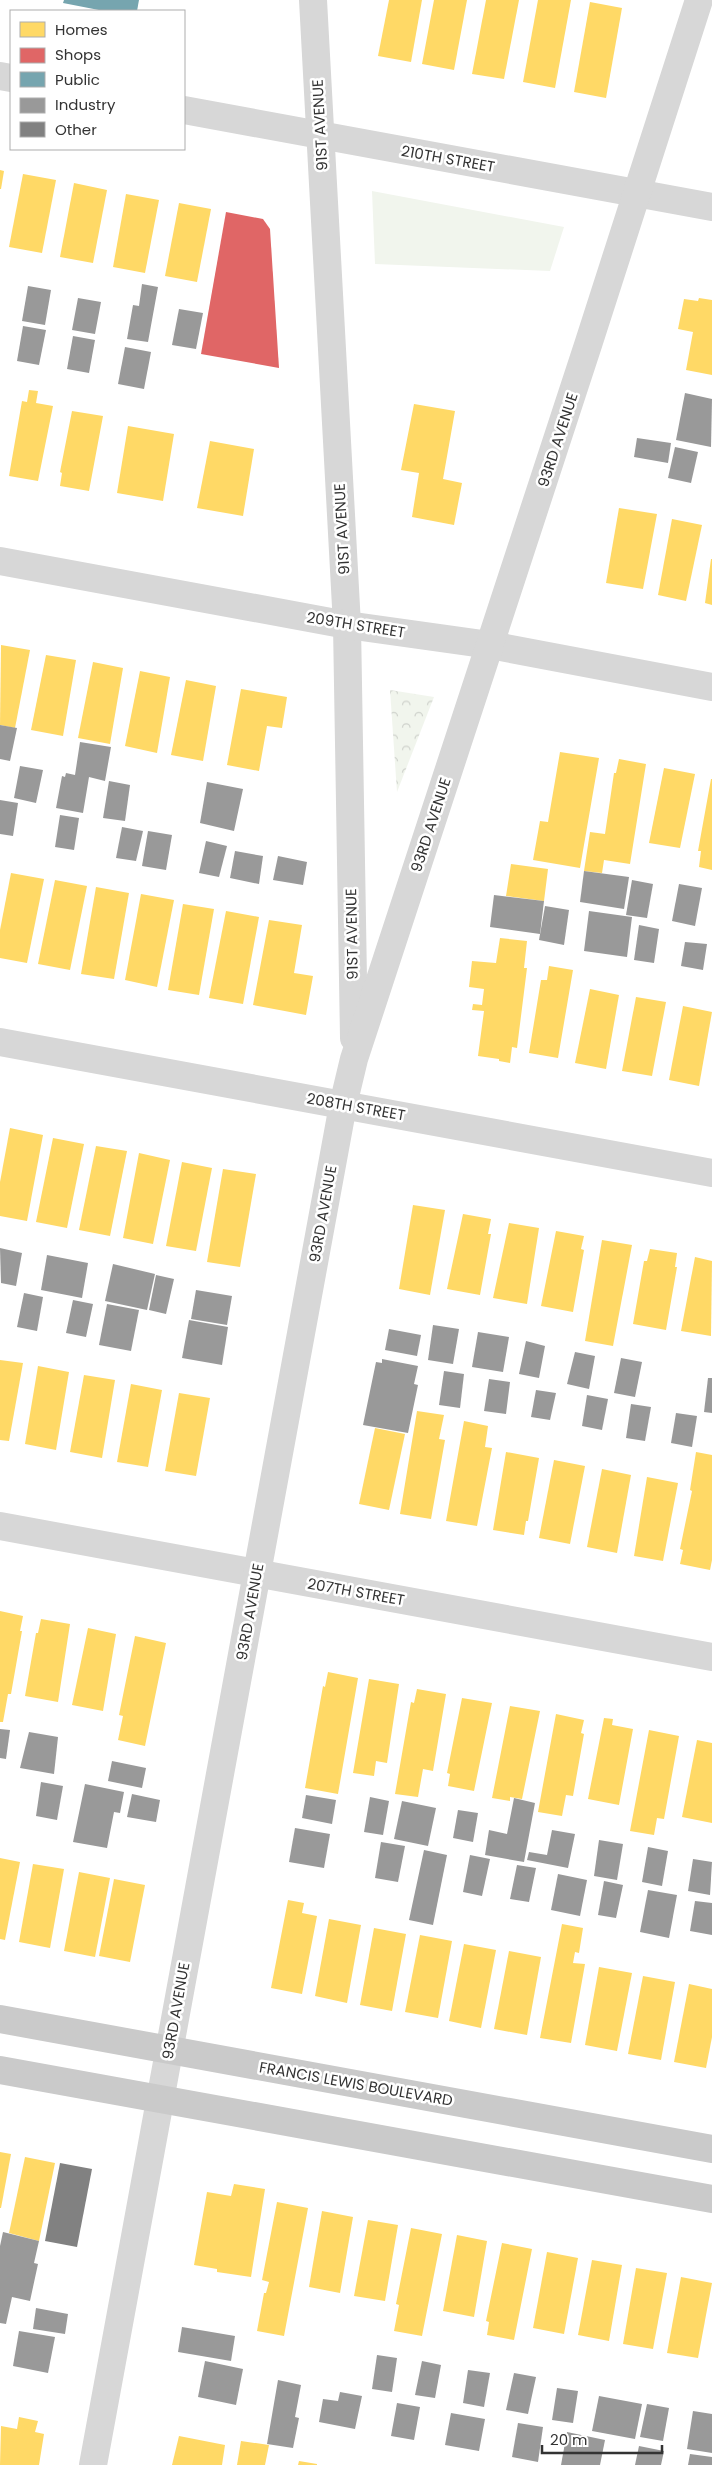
<svg xmlns="http://www.w3.org/2000/svg" width="712" height="2465" viewBox="0 0 712 2465" font-family="Poppins,sans-serif">
<defs>
<pattern id="forest-crowns" width="20" height="18" patternUnits="userSpaceOnUse" patternTransform="scale(1.25)"><rect width="20" height="18" fill="#f1f5ed"/><path d="M2 6a3 3 0 1 1 6 0M12 15a3 3 0 1 1 6 0" fill="none" stroke="#cfd2cc"/></pattern>
</defs>
<rect width="100%" height="100%" fill="#fff"/>
<!-- grass -->
<path fill="#f1f5ed" d="M372,191L564,227L550,271L375,264Z"/>
<!-- forest -->
<path fill="url(#forest-crowns)" d="M390,690L434,697L397,792Z"/>
<!-- homes -->
<g fill="#ffd966">
<path d="M389,0H422L411,62L378,56Z"/>
<path d="M434,0H467L454,70L422,64Z"/>
<path d="M486,0H519L504,79L472,74Z"/>
<path d="M538,0H571L555,88L523,82Z"/>
<path d="M590,2L622,8L606,98L574,92Z"/>
<path d="M0,170L4,171L1,189H0Z"/>
<path d="M23,174L56,180L42,253L9,247Z"/>
<path d="M74,183L107,190L93,263L60,257Z"/>
<path d="M126,194L159,200L145,273L113,267Z"/>
<path d="M179,203L211,209L197,282L165,276Z"/>
<path d="M699,298L712,300V375L686,370L693,332L678,329L684,299L698,301Z"/>
<path d="M29,390L38,391L36,403L53,406L38,481L9,476L22,401L27,402Z"/>
<path d="M414,404L455,411L443,479L462,483L454,525L412,517L419,473L401,470Z"/>
<path d="M72,411L103,416L89,491L60,486L62,473L60,472Z"/>
<path d="M128,426L174,434L163,501L117,493Z"/>
<path d="M210,441L254,449L243,516L197,508Z"/>
<path d="M619,508L657,514L643,589L606,583Z"/>
<path d="M672,519L702,525L686,601L658,595Z"/>
<path d="M711,559H712V605L705,603Z"/>
<path d="M1,645L30,650L15,728L0,725Z"/>
<path d="M46,655L76,660L63,736L31,730Z"/>
<path d="M93,662L123,668L110,744L78,738Z"/>
<path d="M140,671L170,677L157,753L125,746Z"/>
<path d="M186,680L216,686L203,761L171,755Z"/>
<path d="M241,689L287,697L282,728L267,726L259,771L227,765Z"/>
<path d="M560,752L599,758L580,868L533,860L540,821L548,822Z"/>
<path d="M619,759L646,764L630,864L604,860L602,873L584,871L590,832L605,834L614,773H616Z"/>
<path d="M664,768L695,774L680,848L649,843Z"/>
<path d="M711,779H712V870L699,867L701,851H698Z"/>
<path d="M511,864L548,869L544,901L506,896Z"/>
<path d="M11,873L44,879L27,963L0,958V930Z"/>
<path d="M55,880L87,886L70,970L38,964Z"/>
<path d="M96,887L129,893L114,979L81,974Z"/>
<path d="M141,894L174,900L157,987L125,980Z"/>
<path d="M183,904L214,909L199,995L168,990Z"/>
<path d="M226,911L259,917L243,1004L209,998Z"/>
<path d="M269,920L302,925L294,973L313,976L306,1015L253,1005Z"/>
<path d="M500,938L527,941L524,968H527L517,1048L512,1047L510,1063L499,1061V1059L478,1056L484,1011L472,1010L473,1004L482,1005L484,989L469,987L472,961L496,963Z"/>
<path d="M549,966L573,970L558,1058L529,1053L541,980H547Z"/>
<path d="M590,989L619,995L606,1069L575,1063Z"/>
<path d="M636,997L666,1002L652,1076L622,1071Z"/>
<path d="M683,1006L712,1012L699,1086L669,1080Z"/>
<path d="M10,1128L43,1135L27,1221L0,1216V1182Z"/>
<path d="M53,1138L84,1144L67,1228L36,1222Z"/>
<path d="M96,1146L127,1151L110,1236L79,1230Z"/>
<path d="M139,1153L170,1160L153,1244L123,1238Z"/>
<path d="M182,1162L212,1168L196,1251L166,1246Z"/>
<path d="M223,1169L256,1174L240,1267L207,1262Z"/>
<path d="M413,1205L445,1210L430,1295L399,1289Z"/>
<path d="M463,1214L491,1219L488,1234H491L480,1295L447,1289Z"/>
<path d="M509,1223L539,1228L527,1304L493,1298Z"/>
<path d="M556,1231L584,1236L581,1249L584,1250L573,1312L541,1306Z"/>
<path d="M602,1240L632,1245L613,1346L585,1341Z"/>
<path d="M650,1249L677,1253L675,1267H677L666,1330L633,1324L644,1261H647Z"/>
<path d="M695,1257L712,1261L711,1336L681,1331Z"/>
<path d="M0,1360L23,1363L9,1441L0,1440Z"/>
<path d="M38,1366L69,1372L56,1450L25,1444Z"/>
<path d="M84,1375L115,1380L102,1458L70,1452Z"/>
<path d="M131,1384L162,1390L148,1467L117,1462Z"/>
<path d="M179,1393L210,1398L196,1476L165,1471Z"/>
<path d="M417,1411L444,1415L439,1439L445,1440L431,1519L400,1514Z"/>
<path d="M464,1421L488,1426L485,1447L492,1448L477,1526L446,1521Z"/>
<path d="M375,1428L405,1434L389,1510L359,1504Z"/>
<path d="M506,1452L539,1458L528,1521H526L524,1535L493,1530Z"/>
<path d="M696,1452L712,1455V1560L710,1570L680,1564L683,1550L680,1549L692,1491L690,1490Z"/>
<path d="M554,1460L585,1466L570,1544L539,1538Z"/>
<path d="M602,1469L631,1475L617,1553L587,1547Z"/>
<path d="M647,1477L678,1483L663,1561L634,1556Z"/>
<path d="M0,1611L23,1616L20,1631H22L11,1694H8L3,1722H0Z"/>
<path d="M41,1619L70,1624L58,1702L25,1696L36,1633H38Z"/>
<path d="M88,1628L116,1634L103,1711L72,1705Z"/>
<path d="M135,1636L166,1643L145,1746L118,1740L123,1716L119,1715Z"/>
<path d="M328,1672L358,1678L338,1794L305,1788L323,1686L325,1687Z"/>
<path d="M369,1679L399,1684L387,1763L376,1761L374,1776L353,1773Z"/>
<path d="M417,1689L446,1694L433,1771L423,1769L418,1797L395,1794L411,1702L414,1703Z"/>
<path d="M462,1698L492,1703L474,1791L448,1786L450,1774L447,1773Z"/>
<path d="M510,1706L540,1711L522,1799L510,1797V1801L492,1798Z"/>
<path d="M556,1714L584,1720L581,1733L584,1734L573,1796L566,1795L562,1816L538,1812Z"/>
<path d="M604,1718L613,1719L612,1725L633,1729L619,1805L588,1799Z"/>
<path d="M649,1730L679,1736L664,1819L657,1818L654,1835L630,1831Z"/>
<path d="M697,1740L712,1743V1823L682,1817Z"/>
<path d="M0,1858L20,1862L5,1940L0,1939Z"/>
<path d="M33,1864L64,1869L50,1948L19,1942Z"/>
<path d="M79,1872L110,1878L95,1957L64,1951Z"/>
<path d="M114,1879L145,1885L130,1962L99,1956Z"/>
<path d="M288,1900L304,1903L302,1913L317,1916L302,1994L271,1988Z"/>
<path d="M329,1919L361,1925L347,2003L315,1996Z"/>
<path d="M562,1924L583,1928L579,1953L575,1952L573,1963L585,1964L571,2043L540,2038Z"/>
<path d="M374,1928L406,1934L392,2011L360,2005Z"/>
<path d="M420,1935L452,1941L438,2018L405,2012Z"/>
<path d="M464,1944L496,1950L481,2028L449,2021Z"/>
<path d="M509,1951L541,1957L527,2035L494,2029Z"/>
<path d="M599,1967L632,1973L617,2051L585,2045Z"/>
<path d="M643,1976L675,1982L661,2060L628,2054Z"/>
<path d="M689,1984L712,1989V2037L706,2068L674,2062Z"/>
<path d="M0,2152L11,2154L1,2208H0Z"/>
<path d="M25,2157L55,2163L39,2241L9,2233Z"/>
<path d="M234,2184L265,2189L251,2277L217,2272V2269L194,2265L207,2192L231,2196Z"/>
<path d="M277,2202L308,2208L284,2336L257,2331L264,2293H266L269,2282L262,2280Z"/>
<path d="M322,2211L353,2217L340,2293L309,2287Z"/>
<path d="M368,2220L398,2225L385,2301L354,2296Z"/>
<path d="M411,2228L442,2234L422,2336L394,2331L399,2305L396,2304Z"/>
<path d="M457,2235L487,2241L474,2317L443,2311Z"/>
<path d="M502,2243L532,2249L514,2340L487,2335L489,2322L486,2321Z"/>
<path d="M547,2252L578,2258L564,2334L533,2328Z"/>
<path d="M592,2260L622,2265L609,2341L578,2335Z"/>
<path d="M636,2268L667,2273L653,2349L623,2344Z"/>
<path d="M681,2277L712,2283L698,2358L667,2353Z"/>
<path d="M19,2417L38,2421L35,2432L44,2434L39,2465H0L1,2426L17,2429Z"/>
<path d="M179,2436L225,2445L222,2465H172Z"/>
<path d="M241,2441L269,2445L265,2465H237Z"/>
<path d="M299,2461L317,2464V2465H298Z"/>
</g>
<!-- shops -->
<path fill="#e06666" d="M226,212L263,219L270,229L279,368L201,354Z"/>
<!-- public -->
<path fill="#76a5af" d="M64,0H139L137,11H104L63,3Z"/>
<!-- industry -->
<g fill="#999">
<path d="M142,284L158,287L148,342L127,339L133,305L139,306Z"/>
<path d="M28,286L51,290L45,325L22,321Z"/>
<path d="M78,298L101,302L95,334L72,330Z"/>
<path d="M179,309L203,313L196,349L172,345Z"/>
<path d="M23,326L46,330L39,365L17,361Z"/>
<path d="M73,336L95,340L89,373L67,369Z"/>
<path d="M125,347L151,352L144,389L118,384Z"/>
<path d="M685,393L712,399L711,447L676,440Z"/>
<path d="M637,438L671,443L668,463L634,457Z"/>
<path d="M675,447L698,452L691,483L668,478Z"/>
<path d="M0,725L17,728L10,761L0,759Z"/>
<path d="M80,742L111,747L105,781L89,777L83,813L56,808L62,776L65,777L66,773L75,775Z"/>
<path d="M20,766L43,770L36,803L14,798Z"/>
<path d="M109,781L130,785L125,821L103,818Z"/>
<path d="M207,782L243,789L234,831L200,823Z"/>
<path d="M0,800L18,803L13,836L0,834Z"/>
<path d="M60,815L79,818L74,850L55,847Z"/>
<path d="M122,827L143,831L136,861L116,858Z"/>
<path d="M148,831L172,835L166,870L142,866Z"/>
<path d="M206,841L227,846L219,877L199,873Z"/>
<path d="M235,851L263,856L259,884L230,878Z"/>
<path d="M278,856L307,862L303,885L273,880Z"/>
<path d="M584,871L629,877L624,909L580,902Z"/>
<path d="M632,880L653,884L647,918L626,915Z"/>
<path d="M679,884L702,888L695,926L672,921Z"/>
<path d="M494,895L544,901L540,934L490,927Z"/>
<path d="M545,906L569,910L564,945L539,940Z"/>
<path d="M589,911L632,917L627,957L584,951Z"/>
<path d="M639,925L659,929L654,963L634,960Z"/>
<path d="M685,942L707,944L703,970L681,966Z"/>
<path d="M0,1248L22,1253L16,1286L1,1283Z"/>
<path d="M47,1255L88,1263L82,1298L41,1290Z"/>
<path d="M113,1264L155,1274L147,1310L105,1301Z"/>
<path d="M156,1275L174,1279L166,1314L149,1310Z"/>
<path d="M196,1290L232,1296L227,1325L191,1319Z"/>
<path d="M24,1293L43,1297L37,1331L17,1327Z"/>
<path d="M73,1300L93,1304L86,1337L66,1333Z"/>
<path d="M107,1304L139,1310L131,1351L99,1345Z"/>
<path d="M189,1320L228,1327L222,1365L182,1358Z"/>
<path d="M433,1325L459,1329L453,1364L428,1360Z"/>
<path d="M389,1329L421,1335L417,1356L385,1350Z"/>
<path d="M478,1332L509,1337L503,1372L472,1367Z"/>
<path d="M526,1341L545,1346L539,1378L519,1374Z"/>
<path d="M575,1352L595,1356L589,1389L567,1384Z"/>
<path d="M621,1358L642,1362L635,1397L614,1393Z"/>
<path d="M382,1359L418,1366L414,1384L418,1385L408,1433L363,1425L376,1362L382,1363Z"/>
<path d="M444,1371L464,1374L460,1408L439,1405Z"/>
<path d="M708,1378H712V1413L704,1412Z"/>
<path d="M489,1379L510,1382L506,1414L484,1411Z"/>
<path d="M536,1390L556,1393L550,1420L531,1417Z"/>
<path d="M587,1395L608,1399L602,1430L582,1426Z"/>
<path d="M631,1404L651,1407L645,1441L626,1438Z"/>
<path d="M676,1413L697,1416L692,1447L671,1443Z"/>
<path d="M0,1729L10,1730L6,1759L0,1758Z"/>
<path d="M29,1732L58,1737L54,1774L20,1768Z"/>
<path d="M112,1761L146,1768L142,1788L108,1781Z"/>
<path d="M41,1782L63,1786L57,1820L36,1816Z"/>
<path d="M85,1784L124,1792L120,1813L114,1812L107,1848L73,1842Z"/>
<path d="M132,1794L160,1800L156,1822L127,1817Z"/>
<path d="M306,1795L336,1800L332,1824L302,1818Z"/>
<path d="M370,1797L389,1801L383,1835L364,1832Z"/>
<path d="M514,1798L535,1803L524,1862L485,1855L489,1830L507,1834Z"/>
<path d="M402,1801L436,1808L428,1846L394,1839Z"/>
<path d="M458,1810L478,1813L473,1842L453,1838Z"/>
<path d="M295,1828L330,1834L324,1868L289,1862Z"/>
<path d="M552,1830L575,1834L568,1868L527,1860L529,1852L547,1855Z"/>
<path d="M599,1840L623,1844L617,1880L594,1876Z"/>
<path d="M381,1842L405,1846L398,1882L375,1878Z"/>
<path d="M648,1847L668,1851L662,1886L642,1882Z"/>
<path d="M424,1850L447,1855L433,1925L409,1920Z"/>
<path d="M470,1855L490,1859L482,1896L463,1892Z"/>
<path d="M693,1859L712,1862L710,1895L688,1891Z"/>
<path d="M517,1865L536,1868L529,1902L510,1899Z"/>
<path d="M558,1874L587,1880L580,1916L551,1910Z"/>
<path d="M604,1881L623,1885L616,1918L598,1915Z"/>
<path d="M648,1890L677,1895L669,1938L640,1932Z"/>
<path d="M695,1901L712,1903V1935L690,1931Z"/>
<path d="M3,2232L39,2241L34,2263L38,2264L30,2301L12,2297L6,2324L0,2323V2246Z"/>
<path d="M36,2308L68,2314L65,2334L33,2329Z"/>
<path d="M182,2327L235,2336L231,2361L178,2352Z"/>
<path d="M19,2331L55,2337L48,2373L13,2366Z"/>
<path d="M377,2355L397,2358L392,2392L372,2389Z"/>
<path d="M205,2361L243,2369L236,2405L198,2397Z"/>
<path d="M422,2361L441,2365L435,2398L415,2395Z"/>
<path d="M468,2370L490,2373L484,2407L463,2403Z"/>
<path d="M514,2373L536,2377L528,2414L506,2410Z"/>
<path d="M278,2380L301,2385L295,2417L299,2418L293,2448L267,2444Z"/>
<path d="M557,2388L578,2391L573,2423L552,2420Z"/>
<path d="M340,2392L362,2396L355,2429L319,2422L323,2399L338,2401Z"/>
<path d="M599,2396L642,2404L635,2439L592,2431Z"/>
<path d="M397,2403L420,2407L414,2440L391,2436Z"/>
<path d="M647,2404L669,2408L663,2441L640,2437Z"/>
<path d="M693,2411L712,2414V2453L687,2449Z"/>
<path d="M451,2413L485,2419L479,2451L445,2445Z"/>
<path d="M518,2423L543,2427L538,2462L512,2457Z"/>
<path d="M567,2432L605,2440L600,2465H561Z"/>
<path d="M639,2446L664,2451L661,2465H635Z"/>
<path d="M690,2454L712,2457V2465H688Z"/>
</g>
<!-- building -->
<path fill="#818181" d="M60,2163L92,2169L77,2247L45,2241Z"/>
<g fill="none" stroke-linecap="round" stroke-linejoin="round">
<!-- minor -->
<g stroke="#d7d7d7" stroke-width="28">
<path d="M313,0L347,625L354,1038"/>
<path d="M0,76L11,78"/>
<path d="M184,110L712,207"/>
<path d="M0,561L347,625L490,645L712,687"/>
<path d="M0,1042L712,1173"/>
<path d="M0,1526L712,1657"/>
<path d="M93,2465L343,1105L354,1059L588,345L699,0"/>
</g>
<!-- major -->
<g stroke="#cacaca" stroke-width="28">
<path d="M0,2019L712,2149"/>
<path d="M0,2070L712,2199"/>
</g>
</g>
<g text-anchor="middle" stroke-width="5" stroke-linejoin="round" paint-order="stroke">
<!-- street labels -->
<g font-size="15" fill="#333" stroke="#fff">
<text transform="translate(320 125) rotate(-93)" y="5">91ST AVENUE</text>
<text transform="translate(448 159) rotate(10)" y="5">210TH STREET</text>
<text transform="translate(558 440) rotate(-72)" y="5">93RD AVENUE</text>
<text transform="translate(342 529) rotate(-93)" y="5">91ST AVENUE</text>
<text transform="translate(356 625) rotate(9)" y="5">209TH STREET</text>
<text transform="translate(431 825) rotate(-72)" y="5">93RD AVENUE</text>
<text transform="translate(352 934) rotate(-91)" y="5">91ST AVENUE</text>
<text transform="translate(356 1107) rotate(10)" y="5">208TH STREET</text>
<text transform="translate(323 1214) rotate(-80)" y="5">93RD AVENUE</text>
<text transform="translate(356 1592) rotate(10)" y="5">207TH STREET</text>
<text transform="translate(250 1612) rotate(-80)" y="5">93RD AVENUE</text>
<text transform="translate(176 2011) rotate(-80)" y="5">93RD AVENUE</text>
<text transform="translate(356 2084) rotate(10)" y="5">FRANCIS LEWIS BOULEVARD</text>
</g>
</g>
<!-- legend -->
<rect x="10" y="10" width="175" height="140" fill="#ffffff" stroke="#adadad"/>
<rect x="20" y="22" width="25" height="15" fill="#ffd966" stroke="#adadad"/>
<text x="55" y="35" font-size="15" fill="#333333">Homes</text>
<rect x="20" y="48" width="25" height="15" fill="#e06666" stroke="#adadad"/>
<text x="55" y="60" font-size="15" fill="#333333">Shops</text>
<rect x="20" y="72" width="25" height="15" fill="#76a5af" stroke="#adadad"/>
<text x="55" y="85" font-size="15" fill="#333333">Public</text>
<rect x="20" y="98" width="25" height="15" fill="#999999" stroke="#adadad"/>
<text x="55" y="110" font-size="15" fill="#333333">Industry</text>
<rect x="20" y="122" width="25" height="15" fill="#818181" stroke="#adadad"/>
<text x="55" y="135" font-size="15" fill="#333333">Other</text>
<!-- scale -->
<path d="M542 2445v8h120v-8" fill="none" stroke="#333333" stroke-width="2.5"/>
<text x="550" y="2445" font-size="15" fill="#333333" stroke="#ffffff" stroke-width="4" paint-order="stroke">20 m</text>
</svg>
